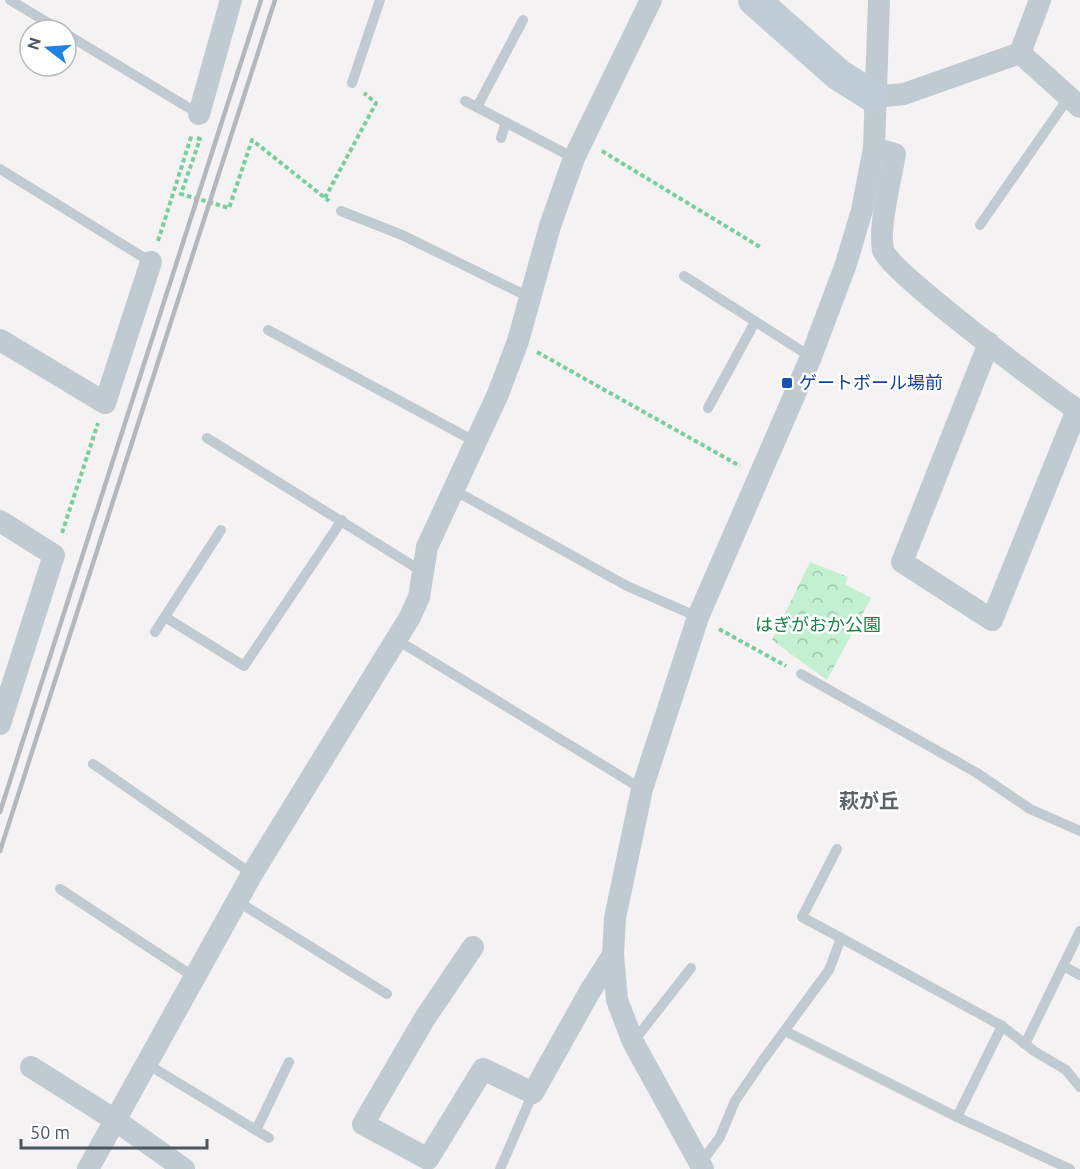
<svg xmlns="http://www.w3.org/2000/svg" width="1080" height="1169" viewBox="0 0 1080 1169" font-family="Ubuntu,'Noto Sans JP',sans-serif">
<defs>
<pattern id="forest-crowns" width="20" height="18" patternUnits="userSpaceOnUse" patternTransform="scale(1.5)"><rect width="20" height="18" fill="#c2f0d1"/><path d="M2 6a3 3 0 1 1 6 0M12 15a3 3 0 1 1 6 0" fill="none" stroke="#a0c5ad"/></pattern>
</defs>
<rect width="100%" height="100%" fill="#f4f2f2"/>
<!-- forest -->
<path fill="url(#forest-crowns)" d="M810,562L848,577L845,584L871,598L827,680L772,640Z"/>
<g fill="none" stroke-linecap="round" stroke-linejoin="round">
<!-- path -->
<g stroke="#7ace9e" stroke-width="4" stroke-dasharray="4.5 3" stroke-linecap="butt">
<path d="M197,138L200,139L181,194L229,208L252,140L329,201"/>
<path d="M602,151L760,247"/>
<path d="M325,198L376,103L364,93"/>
<path d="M158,241L192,134"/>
<path d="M537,352L740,466"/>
<path d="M62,533L98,423"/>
<path d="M719,629L786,666"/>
</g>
<!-- lane -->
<g stroke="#c0cad1" stroke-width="10">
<path d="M10,0L60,30"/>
<path d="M66,34L199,114"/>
<path d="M352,83L380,0"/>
<path d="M465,101L574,158"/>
<path d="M477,107L523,20"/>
<path d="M501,138L506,122"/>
<path d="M0,169L151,262"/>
<path d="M341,211L402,235L531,298"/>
<path d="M980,225L1069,97"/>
<path d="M684,276L811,357"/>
<path d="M268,330L474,441"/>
<path d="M708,408L755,322"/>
<path d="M207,438L423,572"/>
<path d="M452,489L627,586L698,617"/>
<path d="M165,617L244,666L342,520"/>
<path d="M155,632L221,530"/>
<path d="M397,640L642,789"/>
<path d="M801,674L977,773L1030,809L1080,831"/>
<path d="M93,764L252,874"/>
<path d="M837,849L802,917L841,938"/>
<path d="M60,889L194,977"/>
<path d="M237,901L387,994"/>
<path d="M1063,966L1080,975"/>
<path d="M785,1031L957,1117L1070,1169"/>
<path d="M633,1042L691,968"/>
<path d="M1025,1044L1080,931"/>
<path d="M147,1064L269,1138"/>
<path d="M957,1117L1002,1026"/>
<path d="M256,1130L289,1062"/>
<path d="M701,1163L720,1137L735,1101L763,1060L829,970L841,938L1002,1026L1034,1051L1066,1070L1080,1087"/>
<path d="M500,1169L533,1093"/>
</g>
<!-- street -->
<g stroke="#c0cad1" stroke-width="22">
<path d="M1020,53L1080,107"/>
<path d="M1020,53L1040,0"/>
<path d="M874,97L904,94L1020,53"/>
<path d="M199,114L231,0"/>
<path d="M874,148L895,154C891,178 878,228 883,250C887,270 1052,393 1080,412"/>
<path d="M0,340L105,403L151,262"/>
<path d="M989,343L902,562L992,620L1077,410"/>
<path d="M0,521L54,555L0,724"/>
<path d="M473,947L425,1018L363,1124L428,1159L483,1069L533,1093L590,991L613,955"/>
<path d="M31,1067L115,1120L184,1169"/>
<path d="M88,1169L252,874L410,617L419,597L427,547L498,394L518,341L550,226L574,158L651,0"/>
<path d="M703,1169L633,1042L617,1000L613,955L615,918L642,789L698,617L811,357L846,264L862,210L874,148L879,0"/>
</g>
<!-- secondary -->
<path stroke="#c0ccd5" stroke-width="32" d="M754,0L839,75L874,97"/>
<!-- rail -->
<g stroke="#b4b8bc" stroke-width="4.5">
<path d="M0,812L261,0"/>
<path d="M0,851L275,0"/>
</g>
</g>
<!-- markers -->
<rect fill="#1a4fb4" stroke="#fff" stroke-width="2" x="781" y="377" width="12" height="12" rx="3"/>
<g text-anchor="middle" stroke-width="5" stroke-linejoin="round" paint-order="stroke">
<!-- transit labels -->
<g font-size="18" fill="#164399" stroke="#fff" text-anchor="start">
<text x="799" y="389">ゲートボール場前</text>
</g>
<!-- park labels -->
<g font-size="18" fill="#198346" stroke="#fff">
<text x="818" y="631">はぎがおか公園</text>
</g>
<!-- neighbourhood labels -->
<g font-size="20" font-weight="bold" fill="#5e6367" stroke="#fff">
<text x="869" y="808">萩が丘</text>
</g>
</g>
<!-- north arrow -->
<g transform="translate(48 48) rotate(287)"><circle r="28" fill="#ffffff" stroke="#b7bcbf" stroke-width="1.5"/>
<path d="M0-4.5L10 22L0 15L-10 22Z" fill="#1c83e4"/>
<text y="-9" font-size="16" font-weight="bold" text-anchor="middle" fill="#4a5760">N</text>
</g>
<!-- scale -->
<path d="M21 1139v9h186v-9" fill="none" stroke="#4a5760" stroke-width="3"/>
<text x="30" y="1139" font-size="18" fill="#4a5760" stroke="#ffffff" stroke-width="4.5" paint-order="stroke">50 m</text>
</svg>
